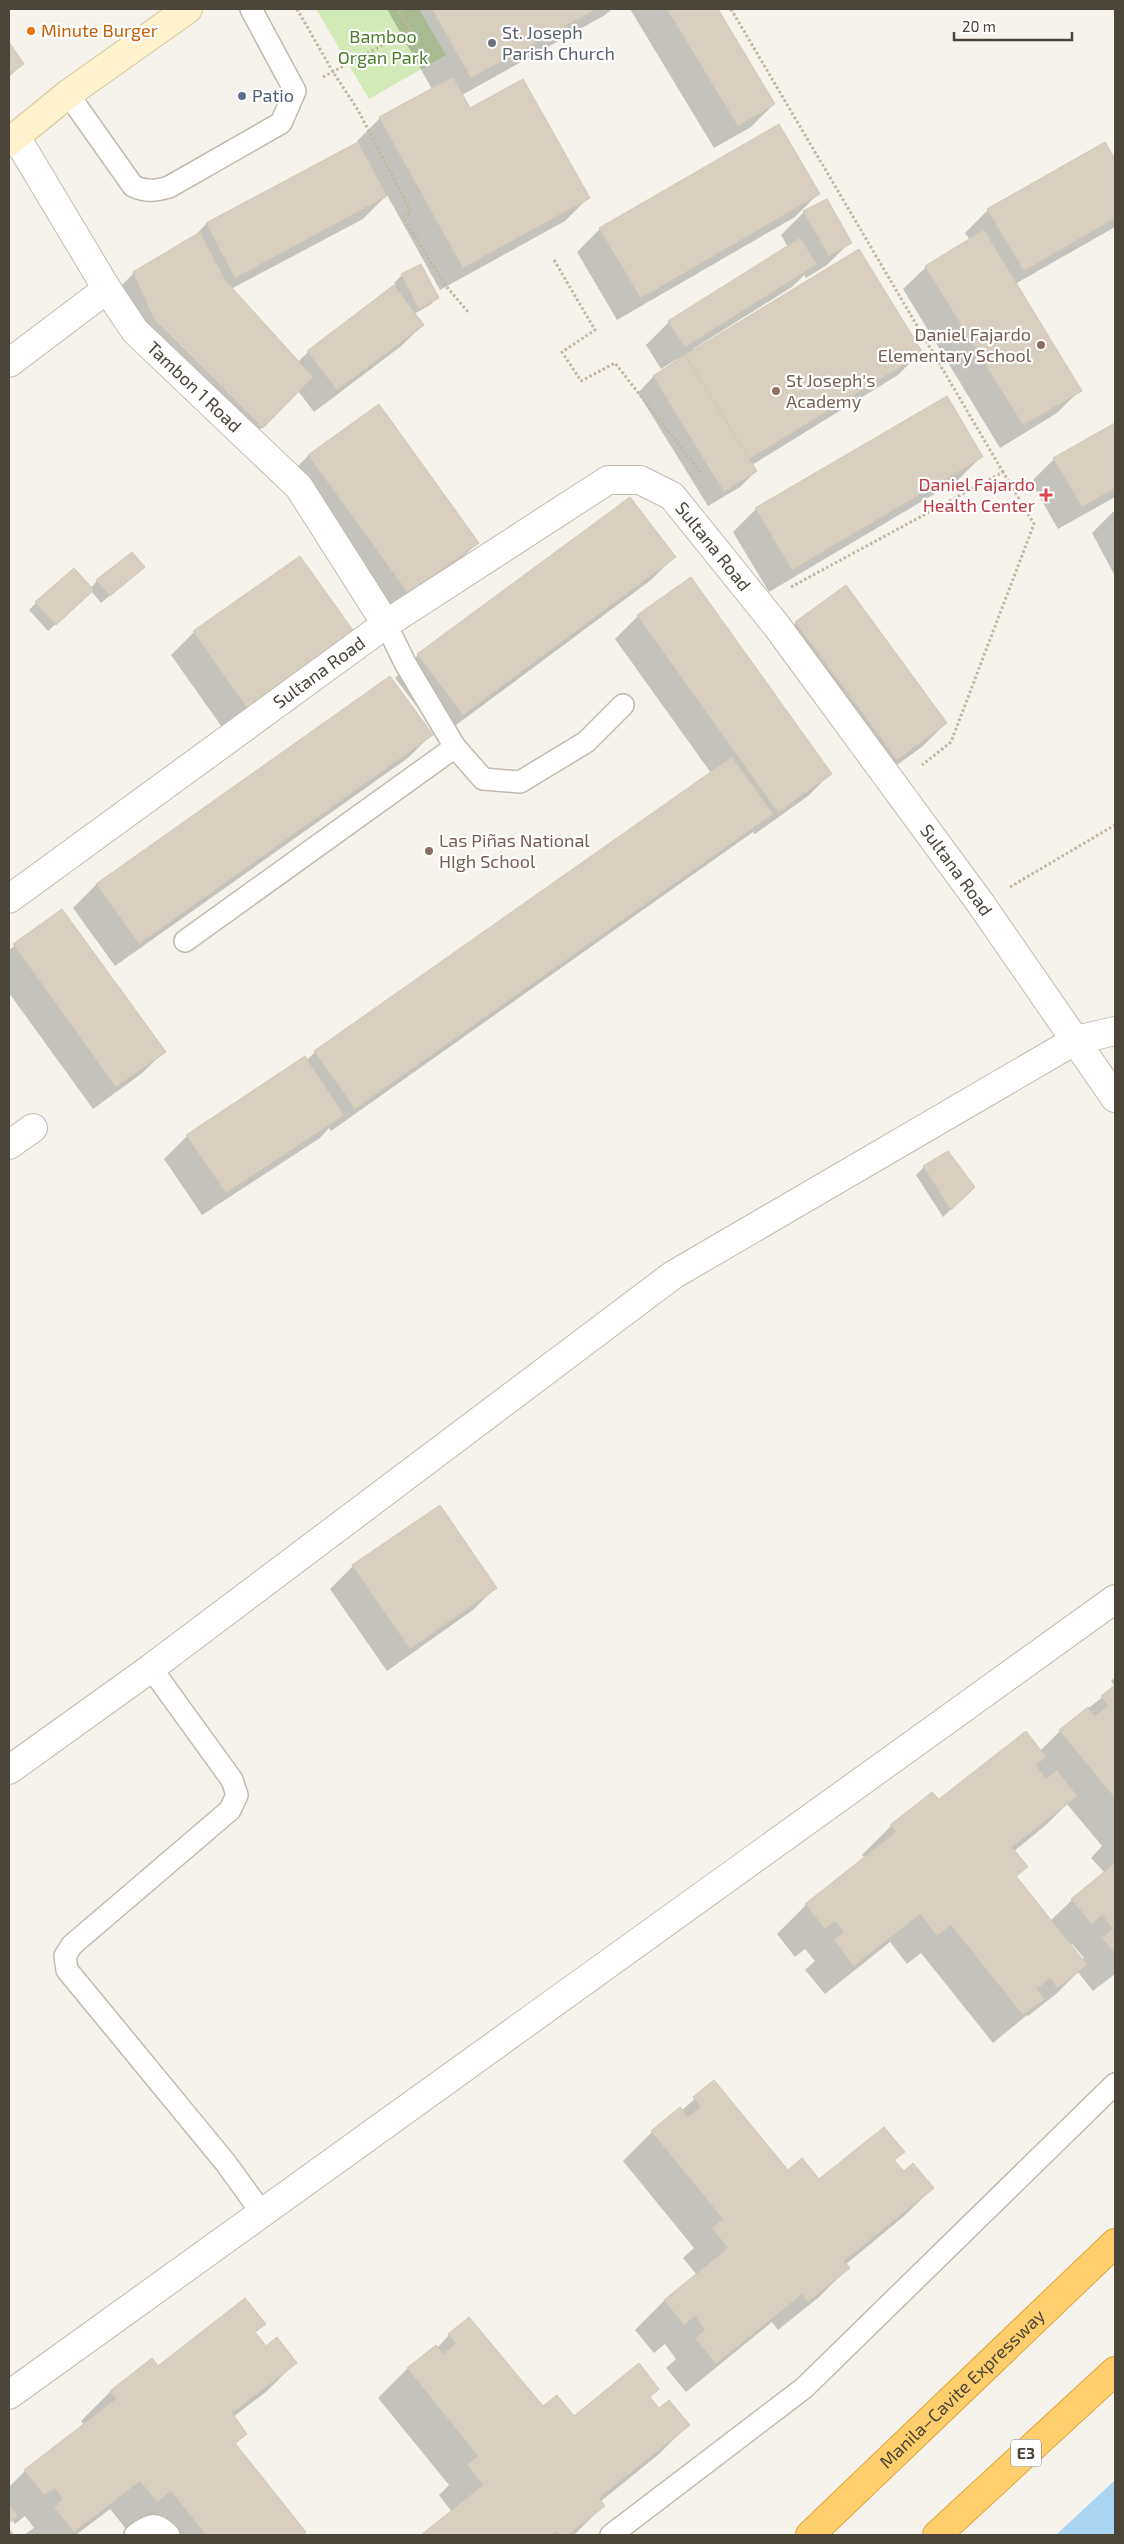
<svg xmlns="http://www.w3.org/2000/svg" width="1124" height="2544" viewBox="0 0 1124 2544" font-family="'Exo 2',sans-serif">
<rect width="100%" height="100%" fill="#f6f3ec"/>
<!-- green -->
<path fill="#d2eab5" d="M316,9H419L446,55L369,99Z"/>
<!-- water -->
<path fill="#a9d4f2" d="M1115,2480V2535H1056Z"/>
<!-- shadow -->
<g fill="#0003" fill-rule="evenodd">
<path d="M387,9H612L605,15L462,95L470,109L588,198L565,221L440,290L387,195L363,219L231,289L298,362L308,352L396,286L394,283L402,275L437,298L430,305L414,314L423,325L400,347L314,412L298,391L240,450L132,342L111,296L134,273L194,237L206,224L358,144L357,141L380,118L432,89Z"/>
<path d="M630,9H717L774,104L751,127L714,148Z"/>
<path d="M9,45L22,64L9,77Z"/>
<path d="M1105,143L1115,161V227L1015,284L1080,390L1057,413L1000,448L903,289L926,267L970,240L965,233L988,210Z"/>
<path d="M818,194L795,217L617,320L577,252L600,229Z"/>
<path d="M804,212L850,242L827,265L806,278L804,275L792,287L693,349L695,351L921,352L898,375L752,465L756,471L740,487L708,506L638,393L653,377L678,361L677,359L661,369L646,345L669,322L788,247L781,235Z"/>
<path d="M1115,424V497L1058,529L1031,482L1054,459Z"/>
<path d="M309,455L477,543L454,566L384,615L286,478Z"/>
<path d="M981,457L958,480L769,592L733,532L756,509Z"/>
<path d="M1115,510V576L1092,533Z"/>
<path d="M674,557L651,580L440,737L395,678L418,655Z"/>
<path d="M300,558L330,655L224,730L171,655L194,632Z"/>
<path d="M135,574L101,603L91,591L48,631L29,610L36,603L91,588L97,581Z"/>
<path d="M691,579L830,774L808,796L755,834L753,832L331,1131L329,1128L320,1138L202,1215L164,1159L187,1136L306,1061L315,1052L711,773L615,639L638,616Z"/>
<path d="M796,623L946,723L923,746L874,782L773,646Z"/>
<path d="M389,677L431,735L408,758L115,966L73,908L96,885Z"/>
<path d="M62,910L164,1052L141,1074L93,1109L9,993V950Z"/>
<path d="M948,1153L974,1187L943,1217L916,1175L924,1167Z"/>
<path d="M439,1506L496,1587L473,1610L387,1671L330,1589L353,1566Z"/>
<path d="M1115,1677V1974L1093,1991L1078,1972L1056,1994L1028,2016L1027,2015L993,2043L921,1953L907,1964L890,1942L825,1994L805,1970L815,1961L805,1949L795,1957L777,1934L806,1905L865,1858L862,1855L891,1826L1040,1751L1060,1731L1115,1687L1111,1681ZM1067,1804L1102,1846L1091,1858L1105,1873L1072,1900L1050,1921L1016,1877L1026,1867L1014,1851L1046,1825ZM1072,1944L1084,1958L1081,1960L1070,1946Z"/>
<path d="M714,2082L788,2171L819,2181L903,2152L894,2161L903,2173L933,2188L903,2217L845,2265L848,2268L819,2297L778,2330L772,2322L686,2392L666,2368L676,2359L665,2344L654,2353L635,2330L664,2301L697,2275L683,2258L694,2248L623,2161L652,2132L681,2111Z"/>
<path d="M264,2324L255,2333L265,2347L295,2363L266,2392L233,2417L246,2434L235,2444L305,2532L301,2535H154L127,2530L110,2509L76,2535H24L34,2528L25,2516L15,2524L12,2520L9,2524V2487L25,2471L84,2425L81,2421L110,2392L152,2360L158,2368Z"/>
<path d="M449,2335L542,2408L574,2418L649,2398L659,2409L688,2425L659,2454L600,2502L603,2506L574,2535H423L452,2512L439,2495L449,2485L378,2398L407,2369L435,2346L437,2348Z"/>
<path d="M9,2528L14,2535H9Z"/>
</g>
<!-- building -->
<g fill="#d8cfc1" stroke="#d3c7b4">
<path d="M432,9H596L471,78Z"/>
<path d="M667,9H718L775,104L738,126Z"/>
<path d="M9,42L24,64L9,75Z"/>
<path d="M453,77L470,108L523,79L590,198L463,268L379,117Z"/>
<path d="M779,124L820,194L641,298L599,228Z"/>
<path d="M358,142L387,196L235,278L206,223Z"/>
<path d="M1105,142L1115,159V218L1024,271L987,209Z"/>
<path d="M827,199L852,243L829,256L803,211Z"/>
<path d="M984,230L1082,391L1023,425L925,266Z"/>
<path d="M200,232L225,280L313,377L263,428L154,319L133,272Z"/>
<path d="M800,238L817,264L685,347L668,321Z"/>
<path d="M859,249L923,353L749,459L685,355Z"/>
<path d="M421,264L439,298L419,309L401,274Z"/>
<path d="M394,285L424,325L337,390L307,351Z"/>
<path d="M685,355L757,471L724,492L653,376Z"/>
<path d="M947,396L983,457L792,570L755,508Z"/>
<path d="M379,404L479,543L408,593L308,455Z"/>
<path d="M1115,423V488L1082,507L1053,458Z"/>
<path d="M630,497L676,557L463,715L417,654Z"/>
<path d="M132,552L145,567L110,596L96,580Z"/>
<path d="M300,556L355,633L247,708L193,631Z"/>
<path d="M74,568L94,590L56,625L35,602Z"/>
<path d="M691,577L832,774L778,812L637,615Z"/>
<path d="M846,585L947,723L897,760L795,622Z"/>
<path d="M390,676L433,735L139,944L96,884Z"/>
<path d="M732,757L773,814L355,1109L314,1051Z"/>
<path d="M62,909L166,1052L116,1087L13,944Z"/>
<path d="M305,1056L344,1115L226,1193L186,1135Z"/>
<path d="M948,1151L975,1187L951,1210L923,1166Z"/>
<path d="M440,1505L497,1588L410,1649L352,1565Z"/>
<path d="M1115,1685V1798L1059,1730L1088,1707L1095,1716L1108,1706L1101,1696Z"/>
<path d="M1026,1731L1046,1757L1036,1765L1046,1779L1057,1770L1077,1796L1012,1847L1028,1867L1016,1876L1087,1965L1057,1988L1050,1978L1037,1989L1045,1999L1023,2015L951,1925L937,1936L920,1914L854,1966L834,1940L844,1932L835,1921L825,1929L805,1904L896,1832L890,1825L932,1792L939,1799Z"/>
<path d="M1115,1863V1953L1102,1938L1113,1929L1102,1915L1092,1924L1071,1899Z"/>
<path d="M714,2080L788,2170L802,2158L819,2179L884,2127L905,2152L894,2160L904,2171L913,2163L934,2188L844,2261L850,2268L808,2302L802,2294L716,2364L695,2338L705,2330L695,2316L684,2325L664,2300L728,2248L712,2228L723,2219L651,2131L680,2107L688,2117L701,2107L693,2097Z"/>
<path d="M245,2298L266,2324L255,2332L266,2346L277,2337L297,2363L232,2413L247,2434L235,2443L306,2532L302,2535H206L171,2491L157,2502L140,2481L74,2532L54,2507L63,2499L55,2488L44,2495L24,2470L116,2399L110,2391L152,2358L158,2366Z"/>
<path d="M469,2317L543,2406L557,2395L574,2416L639,2363L659,2389L650,2397L659,2408L669,2400L690,2425L599,2498L605,2506L568,2535H560L557,2531L552,2535H421L483,2485L467,2465L478,2456L407,2368L436,2345L443,2354L456,2343L448,2334Z"/>
<path d="M9,2504L18,2516L9,2523Z"/>
</g>
<g fill="none" stroke-linecap="round" stroke-linejoin="round">
<defs>
<g id="lane">
<path d="M68,94L133,186C146,192 155,191 169,187L281,123L295,91L251,9"/>
<path d="M386,624L405,663L455,747L483,779L520,782L586,742L623,705"/>
<path d="M185,941L455,747"/>
<path d="M151,1668L232,1780L237,1795L230,1810L72,1945L65,1956L67,1970L225,2162L262,2213"/>
<path d="M135,2535C149,2524 156,2521 169,2535"/>
<path d="M611,2535L804,2388L1115,2084"/>
</g>
<g id="street">
<path id="s1" d="M16,137L107,289L135,331L299,487L386,624"/>
<path d="M9,363L107,289"/>
<path id="s2" d="M9,899L386,624L608,480H640L672,496L776,625L981,904L1115,1098"/>
<path d="M9,1145L33,1128"/>
<path d="M9,1770L151,1668L673,1275L1076,1040L1115,1031"/>
<path d="M9,2395L1115,1599"/>
</g>
<path id="secondary" d="M9,142L68,94L188,9"/>
<g id="highway">
<path id="s3" d="M810,2535L1115,2243"/>
<path d="M937,2535L1115,2371"/>
</g>
</defs>
<!-- lane casing -->
<use href="#lane" stroke="#c2bbae" stroke-width="24"/>
<!-- street casing -->
<use href="#street" stroke="#c2bbae" stroke-width="30"/>
<!-- secondary casing -->
<use href="#secondary" stroke="#d6c79b" stroke-width="30"/>
<!-- highway casing -->
<use href="#highway" stroke="#e0a43c" stroke-width="30"/>
<!-- path -->
<g stroke="#c4b79f" stroke-width="3" stroke-dasharray="2.5 2.5" stroke-linecap="butt">
<path d="M297,9L333,72L358,110L411,212L403,217L446,286L469,313"/>
<path d="M731,9L1003,472"/>
<path d="M323,77L411,30L398,9"/>
<path d="M554,260L595,330L562,352L581,381L615,363L700,472"/>
<path d="M791,587L1003,472L1034,524L951,742L922,765"/>
<path d="M1010,887L1115,825"/>
</g>
<!-- lane -->
<use href="#lane" stroke="#fff" stroke-width="21"/>
<!-- street -->
<use href="#street" stroke="#fff" stroke-width="28"/>
<!-- secondary -->
<use href="#secondary" stroke="#fff3cd" stroke-width="28"/>
<!-- highway -->
<use href="#highway" stroke="#ffcf6e" stroke-width="28"/>
</g>
<!-- markers -->
<circle fill="#e8710a" stroke="#fff" stroke-width="2" cx="31" cy="31" r="5"/>
<circle fill="#6b7280" stroke="#fff" stroke-width="2" cx="492" cy="43" r="5"/>
<circle fill="#5c6f8a" stroke="#fff" stroke-width="2" cx="242" cy="96" r="5"/>
<g fill="#8d6e63" stroke="#fff" stroke-width="2">
<circle cx="1041" cy="345" r="5"/>
<circle cx="776" cy="391" r="5"/>
<circle cx="429" cy="851" r="5"/>
</g>
<path fill="#e0444e" stroke="#fff" stroke-width="2" d="M1043.5 487.5h5v5h5v5h-5v5h-5v-5h-5v-5h5z"/>
<g text-anchor="middle" stroke-width="4.5" stroke-linejoin="round" paint-order="stroke">
<!-- shield labels -->
<rect fill="#fff" stroke="#817c74" stroke-width="1" x="1011" y="2439.5" width="30" height="27" rx="4"/>
<g font-size="16" font-weight="bold" fill="#4b4439">
<text x="1026" y="2459">E3</text>
</g>
<!-- food labels -->
<g font-size="18" fill="#c56008" stroke="#fff" text-anchor="start">
<text x="41" y="37">Minute Burger</text>
</g>
<!-- worship labels -->
<g font-size="18" fill="#5b616d" stroke="#fff" text-anchor="start">
<text x="502" y="39">St. Joseph<tspan x="502" dy="21">Parish Church</tspan></text>
</g>
<!-- park labels -->
<g font-size="18" fill="#4a7f2a" stroke="#fff">
<text x="383" y="43">Bamboo<tspan x="383" dy="21">Organ Park</tspan></text>
</g>
<!-- service labels -->
<g font-size="18" fill="#4e5e75" stroke="#fff" text-anchor="start">
<text x="252" y="102">Patio</text>
</g>
<!-- education labels -->
<g font-size="18" fill="#785e54" stroke="#fff" text-anchor="start">
<text x="1031" y="341" text-anchor="end">Daniel Fajardo<tspan x="1031" dy="21">Elementary School</tspan></text>
<text x="786" y="387">St Joseph's<tspan x="786" dy="21">Academy</tspan></text>
<text x="439" y="847">Las Piñas National<tspan x="439" dy="21">HIgh School</tspan></text>
</g>
<!-- street labels -->
<g font-size="18" fill="#4b4439" stroke="#fff">
<text dy="6" stroke="none"><textPath href="#s1" startOffset="309">Tambon 1 Road</textPath></text>
<text dy="6" stroke="none"><textPath href="#s2" startOffset="864">Sultana Road</textPath></text>
<text dy="6" stroke="none"><textPath href="#s2" startOffset="384">Sultana Road</textPath></text>
<text dy="6" stroke="none"><textPath href="#s2" startOffset="1269">Sultana Road</textPath></text>
<text dy="6" stroke="none"><textPath href="#s3" startOffset="211">Manila–Cavite Expressway</textPath></text>
</g>
<!-- health labels -->
<g font-size="18" fill="#be3a42" stroke="#fff" text-anchor="end">
<text x="1035" y="491">Daniel Fajardo<tspan x="1035" dy="21">Health Center</tspan></text>
</g>
</g>
<!-- border -->
<rect width="1124" height="2544" fill="none" stroke="#4b4439" stroke-width="20"/>
<!-- scale -->
<path d="M954 32v8h118v-8" fill="none" stroke="#4b4439" stroke-width="2.5"/>
<text x="962" y="32" font-size="15" fill="#4b4439" stroke="#ffffff" stroke-width="4" paint-order="stroke">20 m</text>
</svg>
